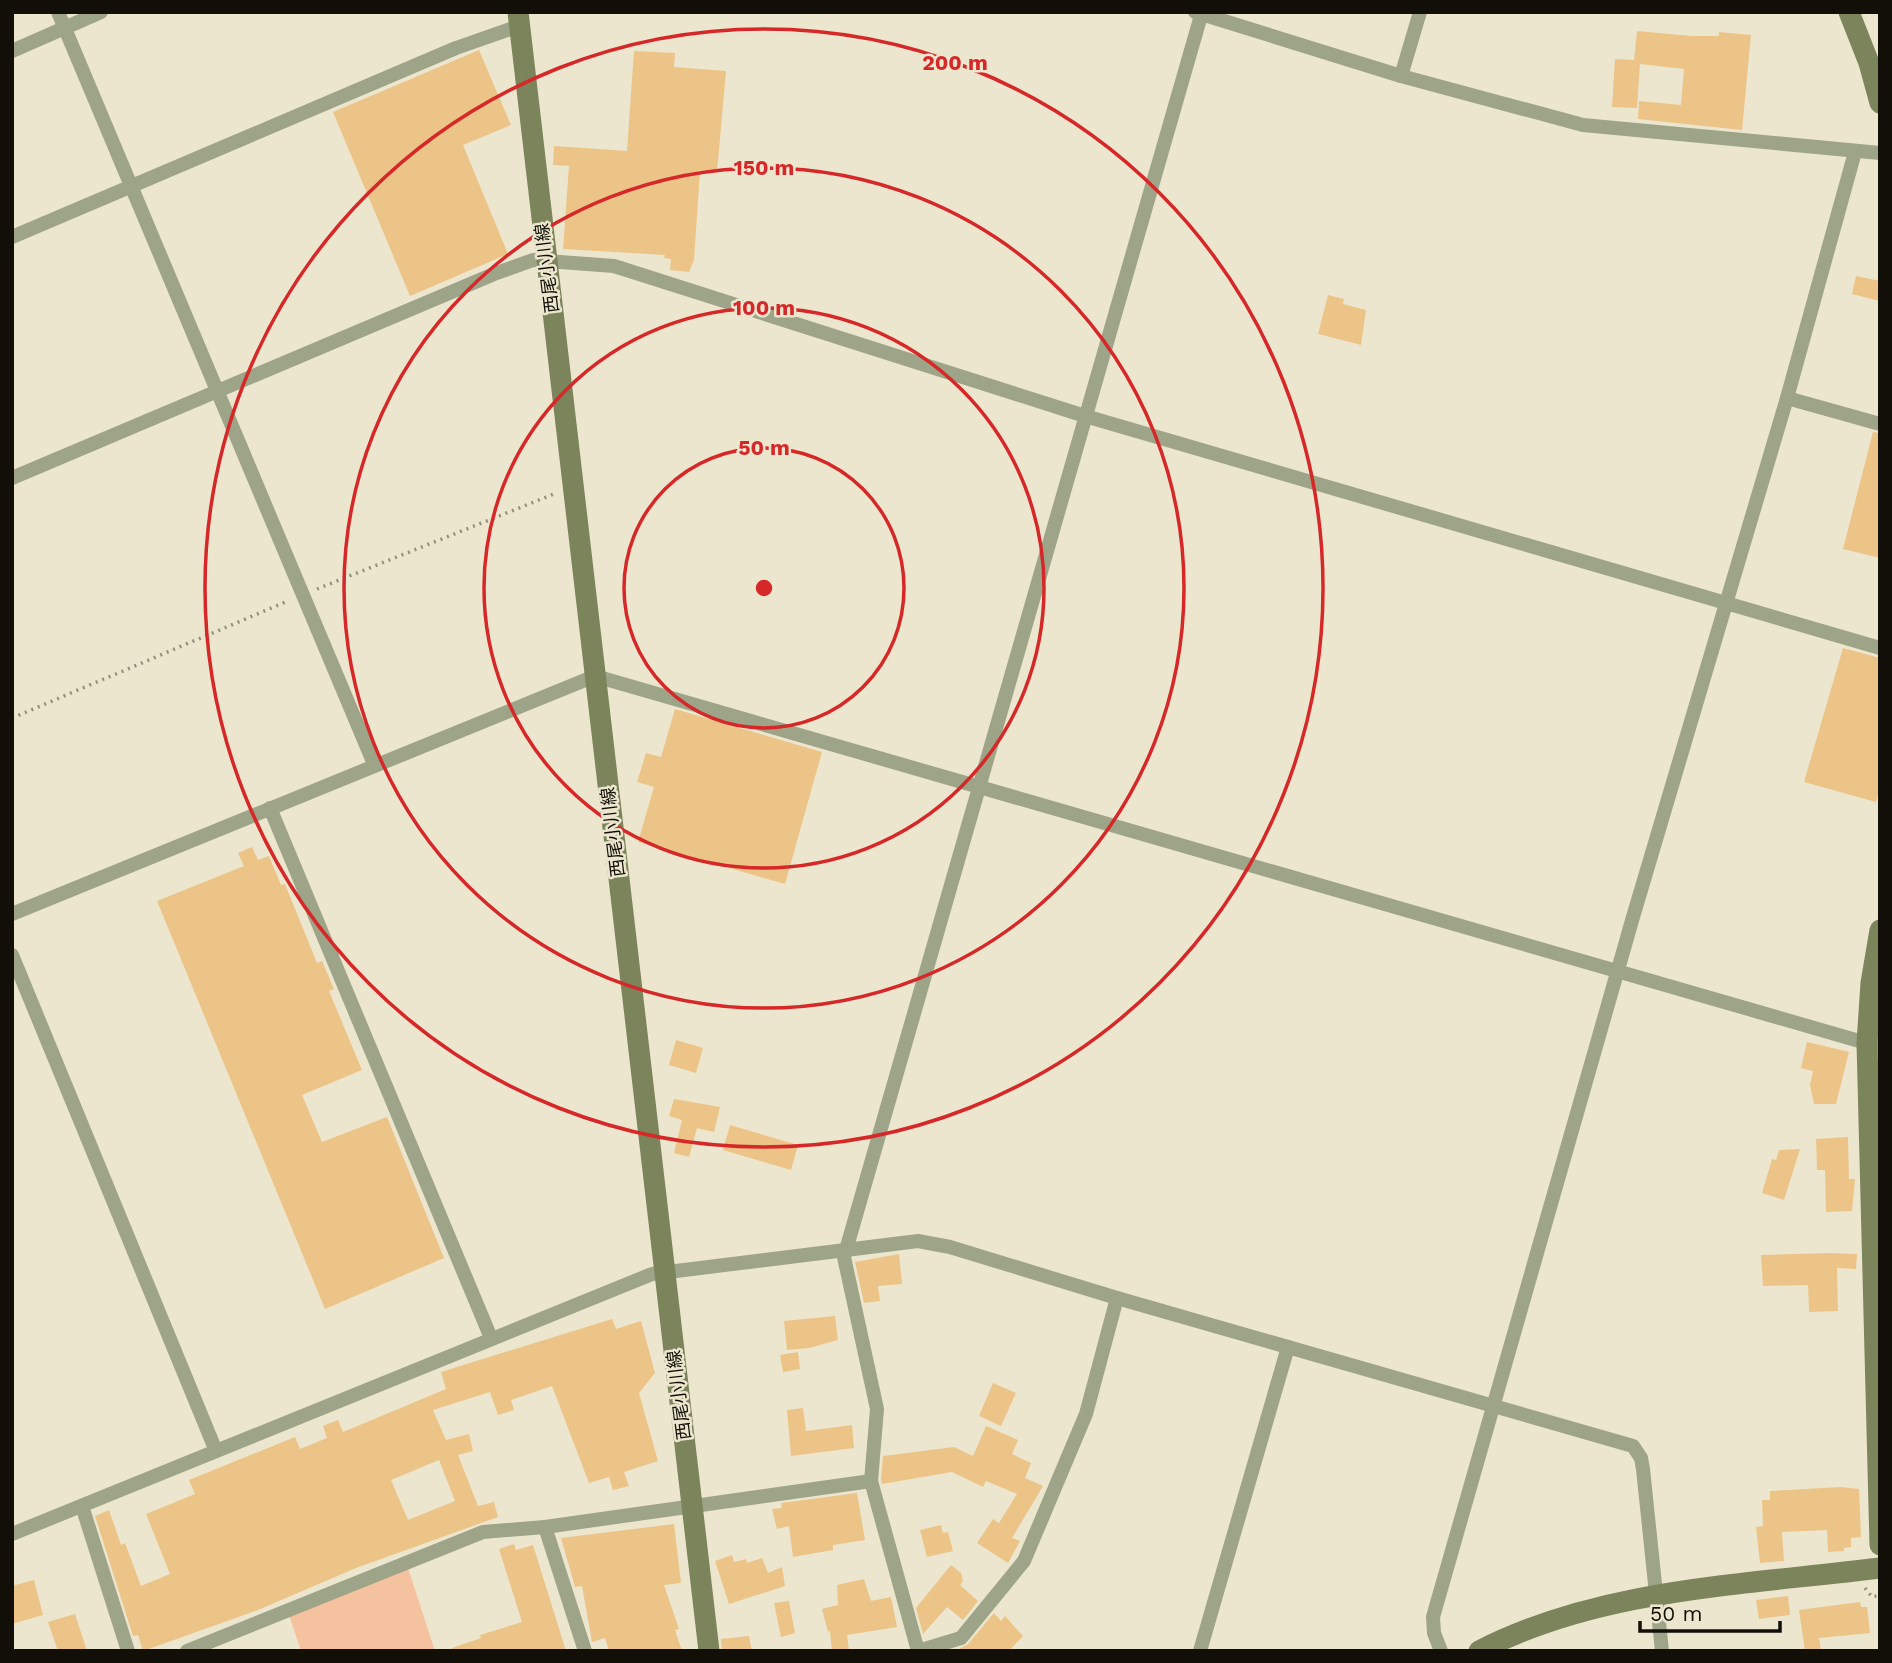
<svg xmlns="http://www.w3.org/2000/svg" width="1892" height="1663" viewBox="0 0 1892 1663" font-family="'Work Sans','Noto Sans JP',sans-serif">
<rect width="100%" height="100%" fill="#ece6ce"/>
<!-- green -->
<path fill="#f5c29f" d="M408,1568L435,1651H301L289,1615Z"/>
<!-- building -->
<g fill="#ecc488" fill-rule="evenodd">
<path d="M1637,31L1692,36H1719V32L1751,35L1742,130L1638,119L1639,101L1681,105L1684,69L1640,64L1637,108L1612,107L1615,59L1634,60Z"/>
<path d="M479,50L511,125L463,145L508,254L410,296L333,112Z"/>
<path d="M634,51L675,53L674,67L726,71L717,172L700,171L694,260L689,272L670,270L671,259L664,258L665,255L563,249L569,166L553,165L554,146L627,151Z"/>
<path d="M1856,276L1880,281V301L1852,294Z"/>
<path d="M1328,295L1344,299L1343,304L1366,310L1361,345L1318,334Z"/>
<path d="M1873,432L1880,433V558L1843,549Z"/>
<path d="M1843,648L1880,658V788L1876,802L1804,782Z"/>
<path d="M675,709L822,752L785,884L638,842L654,787L637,782L646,753L661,757Z"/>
<path d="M252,847L258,860L269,856L281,885L285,884L317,963L322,961L334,989L329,991L362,1070L302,1095L322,1142L387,1117L444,1258L325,1309L157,901L244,866L238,853Z"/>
<path d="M676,1040L703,1048L696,1073L669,1065Z"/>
<path d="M1807,1042L1849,1052L1836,1104H1814L1810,1085L1813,1071L1801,1068Z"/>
<path d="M674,1099L720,1107L714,1132L697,1128L689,1157L674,1153L682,1120L669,1116Z"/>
<path d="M730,1125L798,1145L791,1170L723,1150Z"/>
<path d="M1848,1137L1849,1179H1855L1852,1211L1826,1212L1825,1170H1817L1816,1139Z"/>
<path d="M1800,1149L1784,1200L1762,1193L1772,1159L1776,1160L1779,1150Z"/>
<path d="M1829,1253L1857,1254L1856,1269L1837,1268L1838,1311L1809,1312L1808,1285L1763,1286L1761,1255Z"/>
<path d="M899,1254L902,1284L878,1286L880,1301L864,1303L855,1262Z"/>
<path d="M835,1316L838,1340L809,1348L787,1350L784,1321Z"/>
<path d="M612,1319L616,1329L641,1321L655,1373L639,1393L658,1461L624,1472L629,1486L613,1490L609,1477L589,1483L552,1386L511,1400L514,1410L498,1415L490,1392L433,1410L446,1440L469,1434L473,1451L458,1455L478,1506L494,1502L498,1517L356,1568L258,1610L143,1651L138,1635L133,1636L95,1516L109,1510L121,1545L125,1543L141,1586L170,1574L146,1514L195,1494L189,1480L295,1437L300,1449L327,1438L323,1426L338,1420L343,1432L446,1389L441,1372ZM439,1460L455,1501L408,1520L391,1480Z"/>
<path d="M798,1352L800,1369L783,1372L780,1355Z"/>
<path d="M993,1383L1016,1393L1001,1426L979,1416Z"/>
<path d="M803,1408L806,1431L852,1425L854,1448L791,1456L787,1410Z"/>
<path d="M986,1426L1018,1440L1012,1454L1031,1463L1025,1478L1043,1486L1012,1538L1020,1541L1008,1563L977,1543L993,1519L999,1523L1017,1494L986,1481L983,1487L952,1472L882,1484L881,1480L883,1456L954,1447L973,1456Z"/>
<path d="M1841,1487L1859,1489L1861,1537L1851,1538V1547L1844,1548V1551L1828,1552L1827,1530L1782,1532L1784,1561L1760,1563L1756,1527L1763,1526L1762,1500H1770V1491Z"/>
<path d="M857,1493L865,1540L833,1545V1550L793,1557L789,1526L777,1529L772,1509L782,1508L781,1503Z"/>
<path d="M674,1524L681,1583L664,1585L679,1629L675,1630L682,1651H609L605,1638L592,1642L582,1586L575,1587L561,1538Z"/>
<path d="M941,1525L943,1533L948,1532L953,1551L927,1557L920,1530Z"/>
<path d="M514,1544L516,1550L533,1545L566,1651H452V1648L481,1638L480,1635L522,1622L499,1549Z"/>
<path d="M732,1555L734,1562L746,1559L747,1563L762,1558L768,1573L782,1567L785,1586L729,1604L715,1561Z"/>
<path d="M951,1565L961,1573L963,1581L960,1585L978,1601L963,1620L947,1607L923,1634L916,1608Z"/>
<path d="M864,1579L871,1601L891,1597L897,1627L847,1635L849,1651H832L830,1631L828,1632L822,1609L838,1605L837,1585Z"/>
<path d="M34,1580L43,1615L12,1624V1586Z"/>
<path d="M1788,1596L1790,1615L1759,1619L1756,1600Z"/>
<path d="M789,1601L795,1633L781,1637L774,1603Z"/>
<path d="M1860,1602L1861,1607H1867L1870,1633L1819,1638L1821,1651H1805L1799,1610Z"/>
<path d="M994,1613L1001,1621L1005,1616L1023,1636L1009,1651H955L968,1644Z"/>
<path d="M75,1614L87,1651H58L48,1622Z"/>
<path d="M749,1636L752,1651H722L721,1639Z"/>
</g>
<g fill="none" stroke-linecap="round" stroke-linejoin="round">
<!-- path -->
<g stroke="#938f7d" stroke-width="3.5" stroke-dasharray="2 5" stroke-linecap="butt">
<path d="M317,589L554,494"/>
<path d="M12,718L288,601"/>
<path d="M1865,1588L1872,1597L1880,1595"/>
</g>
<!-- street -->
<g stroke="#9ea488" stroke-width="14">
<path d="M58,12L374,764"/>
<path d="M1195,12L1401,76L1583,125L1880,153"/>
<path d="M12,51L101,12"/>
<path d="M1401,76L1420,12"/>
<path d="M12,237L456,48L519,26"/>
<path d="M1787,398L1880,424"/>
<path d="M12,478L494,274L533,260L614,266L1085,416L1880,648"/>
<path d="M270,808L491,1338"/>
<path d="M12,914L595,676L1880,1047"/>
<path d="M12,955L216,1451"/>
<path d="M82,1506L128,1651"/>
<path d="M12,1534L652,1274L918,1241L950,1247L1117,1298L1633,1446L1641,1458L1643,1469L1662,1651"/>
<path d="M187,1651L483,1532L545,1527"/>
<path d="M585,1651L545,1527L871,1481"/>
<path d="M918,1651L871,1481L877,1409L844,1257L1202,12"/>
<path d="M918,1651L961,1638L1024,1561L1086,1414L1117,1298"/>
<path d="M1200,1651L1288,1347"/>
<path d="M1441,1651L1434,1633L1433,1617L1633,917L1787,398L1855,152"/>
</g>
<!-- secondary -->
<g stroke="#7c845b" stroke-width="21">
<path d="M518,12L709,1651"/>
<path d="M1849,12L1869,63L1880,103"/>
<path d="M1880,930L1871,983L1867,1043L1880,1545"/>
<path d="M1479,1651C1601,1588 1746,1585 1880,1568"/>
</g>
</g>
<!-- distance rings -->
<g fill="none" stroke="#d62828" stroke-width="3.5">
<circle cx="764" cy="588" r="140"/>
<circle cx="764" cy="588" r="280"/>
<circle cx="764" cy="588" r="420"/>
<circle cx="764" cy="588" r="559"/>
</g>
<g text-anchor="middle" stroke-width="5" stroke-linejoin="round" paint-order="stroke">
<!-- street labels -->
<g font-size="18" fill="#110f07" stroke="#ece6ce">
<text transform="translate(547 268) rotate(-97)" y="6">西尾小川線</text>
<text transform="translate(613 832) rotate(-97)" y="6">西尾小川線</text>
<text transform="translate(679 1395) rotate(-97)" y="6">西尾小川線</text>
</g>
</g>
<circle cx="764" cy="588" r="10" fill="#d62828" stroke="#ece6ce" stroke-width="3.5"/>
<g font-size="21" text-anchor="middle" font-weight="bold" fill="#d62828" stroke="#ece6ce" stroke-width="5" stroke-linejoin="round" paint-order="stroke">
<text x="955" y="70">200 m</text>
<text x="764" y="175">150 m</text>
<text x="764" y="315">100 m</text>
<text x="764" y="455">50 m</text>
</g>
<!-- border -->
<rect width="1892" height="1663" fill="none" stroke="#110f07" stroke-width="28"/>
<!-- scale -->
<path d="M1640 1621v10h140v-10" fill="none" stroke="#110f07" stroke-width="3.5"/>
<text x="1650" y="1621" font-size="21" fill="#110f07" stroke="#ece6ce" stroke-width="5" paint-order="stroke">50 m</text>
</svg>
